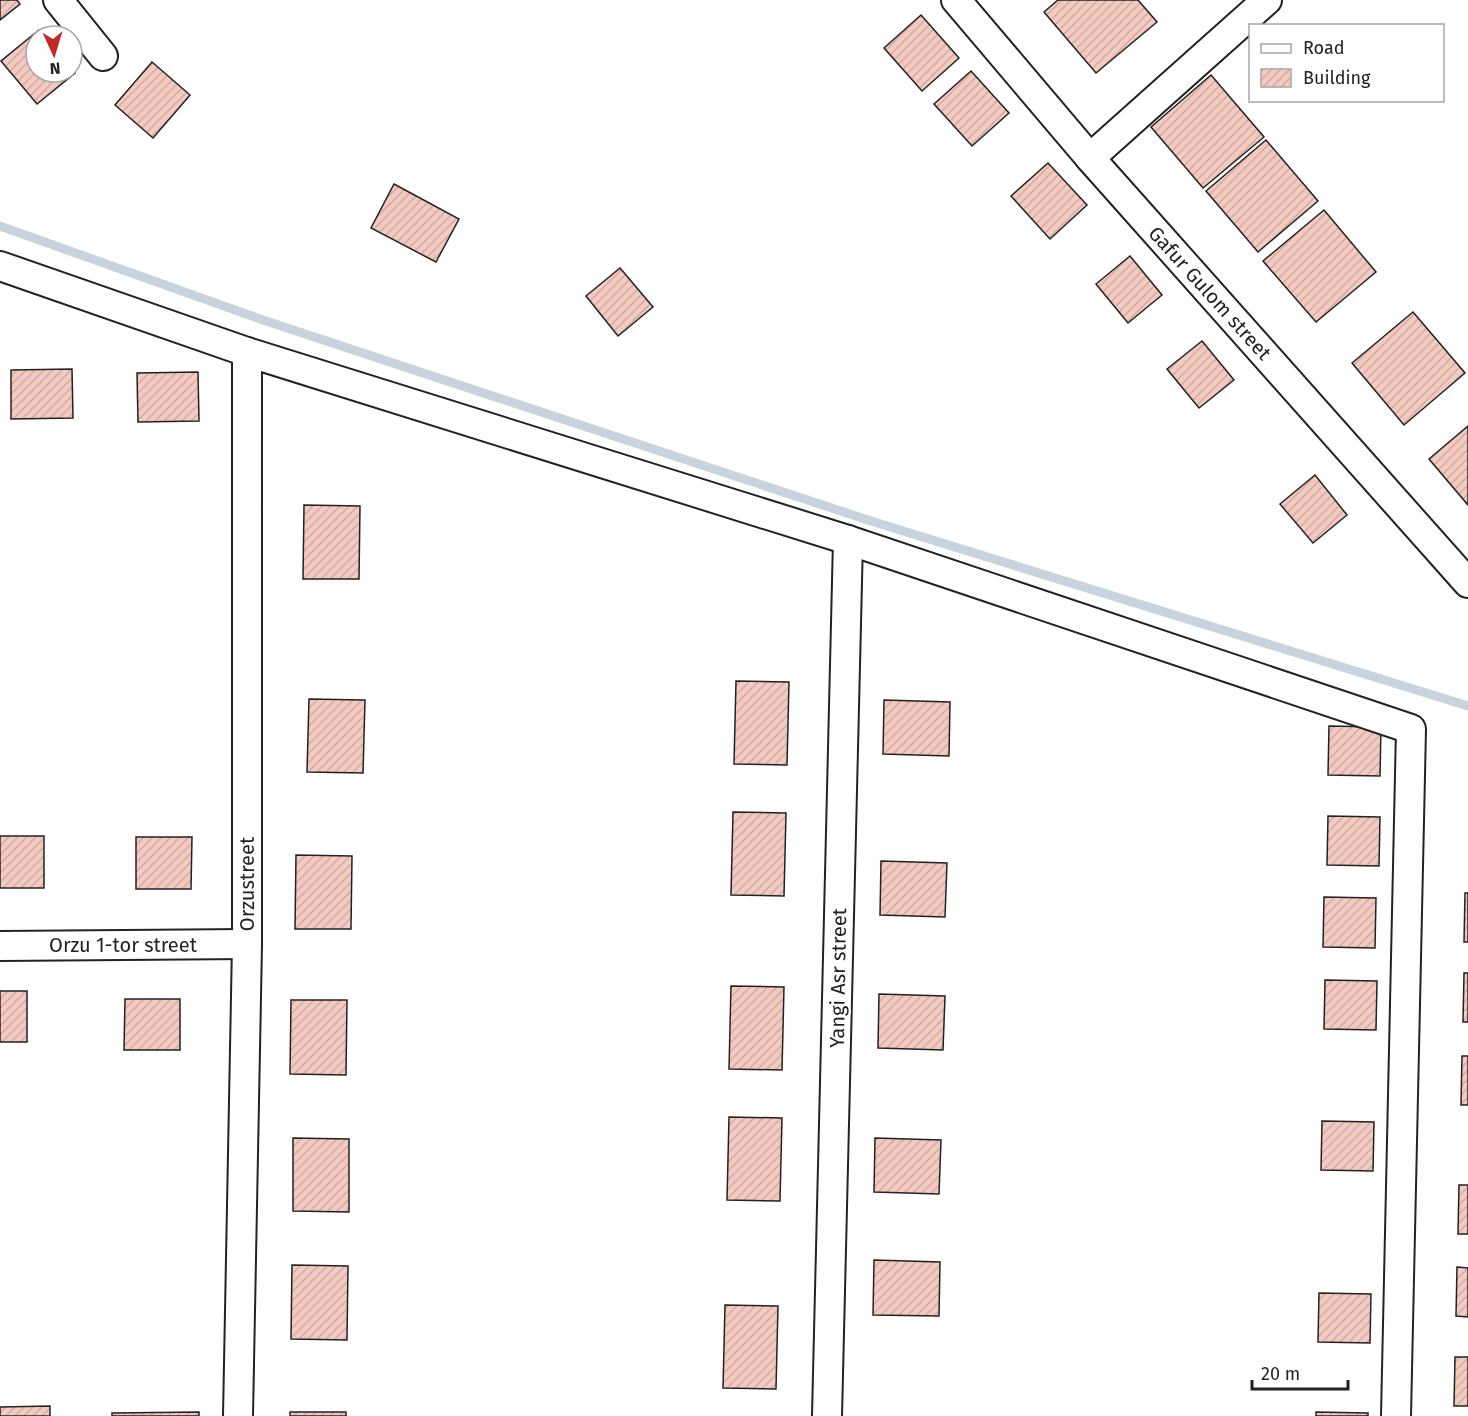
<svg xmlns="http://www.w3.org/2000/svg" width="1468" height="1416" viewBox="0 0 1468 1416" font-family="'Fira Sans',sans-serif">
<defs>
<pattern id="building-hatch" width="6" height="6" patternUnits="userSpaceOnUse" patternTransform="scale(1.5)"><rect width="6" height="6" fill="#f3c9c0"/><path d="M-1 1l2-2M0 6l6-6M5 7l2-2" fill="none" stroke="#d0aca5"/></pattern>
</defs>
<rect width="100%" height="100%" fill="#fff"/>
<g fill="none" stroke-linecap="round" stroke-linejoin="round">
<!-- stream -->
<path stroke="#c7d3dd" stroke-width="9" d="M0,226L263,320L871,521L1468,706"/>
</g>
<!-- building -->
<g fill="url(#building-hatch)" stroke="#222" stroke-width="1.5">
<path d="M0,0H17L20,4L0,20Z"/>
<path d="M1058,0H1138L1157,22L1096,73L1044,12Z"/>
<path d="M921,15L959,58L922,91L884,48Z"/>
<path d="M39,30L45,36H36V72H72V69L75,73L37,104L1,61Z"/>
<path d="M152,62L190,95L153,138L115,105Z"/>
<path d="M971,71L1009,113L972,146L934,104Z"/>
<path d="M1211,75L1264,137L1203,188L1151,127Z"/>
<path d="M1266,140L1318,201L1258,252L1206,191Z"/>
<path d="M1048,163L1087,205L1050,239L1011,196Z"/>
<path d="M394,184L459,219L436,262L371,228Z"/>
<path d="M1324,210L1376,272L1316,322L1263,261Z"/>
<path d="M1130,256L1162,295L1128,323L1096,284Z"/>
<path d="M620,268L653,307L618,336L586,296Z"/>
<path d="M1413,312L1465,373L1404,425L1352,363Z"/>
<path d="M1202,341L1234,380L1199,408L1167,369Z"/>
<path d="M72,369L73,418L11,419V370Z"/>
<path d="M198,372L199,421L138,422L137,373Z"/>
<path d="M1468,426V505L1429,459Z"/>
<path d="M1315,475L1347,515L1313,543L1280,504Z"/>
<path d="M304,505L360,506L359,579H303Z"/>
<path d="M736,681L789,682L787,765L734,764Z"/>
<path d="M309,699L365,700L363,773L307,772Z"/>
<path d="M884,700L950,702L949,756L883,754Z"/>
<path d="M1329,726L1381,727L1380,776L1328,775Z"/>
<path d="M733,812L786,813L784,896L731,895Z"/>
<path d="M1328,816L1380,817L1379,866L1327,865Z"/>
<rect x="0" y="836" width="44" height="52"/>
<path d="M136,837H192L191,889H136Z"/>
<path d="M296,855L352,856L351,929H295Z"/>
<path d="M881,861L947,863L945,917L880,915Z"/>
<path d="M1465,893H1468V942H1464Z"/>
<path d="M1324,897L1376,898L1375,948L1323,947Z"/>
<path d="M1464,973H1468V1022H1463Z"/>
<path d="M1325,980L1377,981L1376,1030L1324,1029Z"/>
<path d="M731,986L784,987L782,1070L729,1069Z"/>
<rect x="0" y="991" width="27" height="51"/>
<path d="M879,994L945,996L943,1050L878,1048Z"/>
<path d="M125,999H180V1050H124Z"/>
<path d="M291,1000H347L346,1075L290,1074Z"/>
<path d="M1462,1056H1468V1105H1461Z"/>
<path d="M729,1117L782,1118L780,1201L727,1200Z"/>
<path d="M1322,1121L1374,1122L1373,1171L1321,1170Z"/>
<path d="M293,1138L349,1139V1212L293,1211Z"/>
<path d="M875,1138L941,1140L939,1194L874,1192Z"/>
<path d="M1459,1185H1468V1234H1458Z"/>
<path d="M874,1260L940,1262L939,1316L873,1315Z"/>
<path d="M292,1265L348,1266L347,1340L291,1339Z"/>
<path d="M1457,1267L1468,1268V1317L1456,1316Z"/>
<path d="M1319,1293L1371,1294L1370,1343L1318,1342Z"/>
<path d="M725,1305L778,1306L776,1389L723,1388Z"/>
<path d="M1455,1357H1468V1406H1454Z"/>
<path d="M50,1406V1416H0V1407Z"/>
<path d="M199,1412V1416H112V1413Z"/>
<rect x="290" y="1412" width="56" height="4"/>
<path d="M1316,1412L1368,1413V1416H1316Z"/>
</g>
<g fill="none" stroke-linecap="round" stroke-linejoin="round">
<defs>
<g id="minor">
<path d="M58,0L103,56"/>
<path d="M956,0L1090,158L1468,583"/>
<path d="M1090,158L1267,0"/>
<path d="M0,266L247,352L848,540L1411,729L1396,1416"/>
<path d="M0,946L247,944"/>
<path d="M238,1416L247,944V352"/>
<path d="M827,1416L848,540"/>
</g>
</defs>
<!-- minor casing -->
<use href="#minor" stroke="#222" stroke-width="32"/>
<!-- minor -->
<use href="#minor" stroke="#fff" stroke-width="28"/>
</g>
<g text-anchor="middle" stroke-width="4.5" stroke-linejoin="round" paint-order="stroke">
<!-- street labels -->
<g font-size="20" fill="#222" stroke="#fff">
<text transform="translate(1210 293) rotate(48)" y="7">Gafur Gulom street</text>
<text transform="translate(247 884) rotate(-90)" y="7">Orzustreet</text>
<text x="123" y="952">Orzu 1-tor street</text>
<text transform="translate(838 978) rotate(-89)" y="7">Yangi Asr street</text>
</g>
</g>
<!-- legend -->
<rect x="1249" y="24" width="195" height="78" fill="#ffffff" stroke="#a7a7a7" stroke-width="1.5"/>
<rect x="1261" y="44" width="30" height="9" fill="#ffffff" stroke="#a7a7a7" stroke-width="1.5"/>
<text x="1303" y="54" font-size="18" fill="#222222">Road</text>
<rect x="1261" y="69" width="30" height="18" fill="url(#building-hatch)" stroke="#a7a7a7" stroke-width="1.5"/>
<text x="1303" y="84" font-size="18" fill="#222222">Building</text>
<!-- north arrow -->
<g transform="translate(54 54) rotate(176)"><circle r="28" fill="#ffffff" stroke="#a7a7a7" stroke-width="1.5"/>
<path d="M0-4.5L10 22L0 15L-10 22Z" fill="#c62828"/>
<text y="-9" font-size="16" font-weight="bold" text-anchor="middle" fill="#222222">N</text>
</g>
<!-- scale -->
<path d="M1252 1380v9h96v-9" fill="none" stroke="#222222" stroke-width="3"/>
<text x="1261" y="1380" font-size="18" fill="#222222" stroke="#ffffff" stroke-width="4.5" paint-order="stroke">20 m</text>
</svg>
